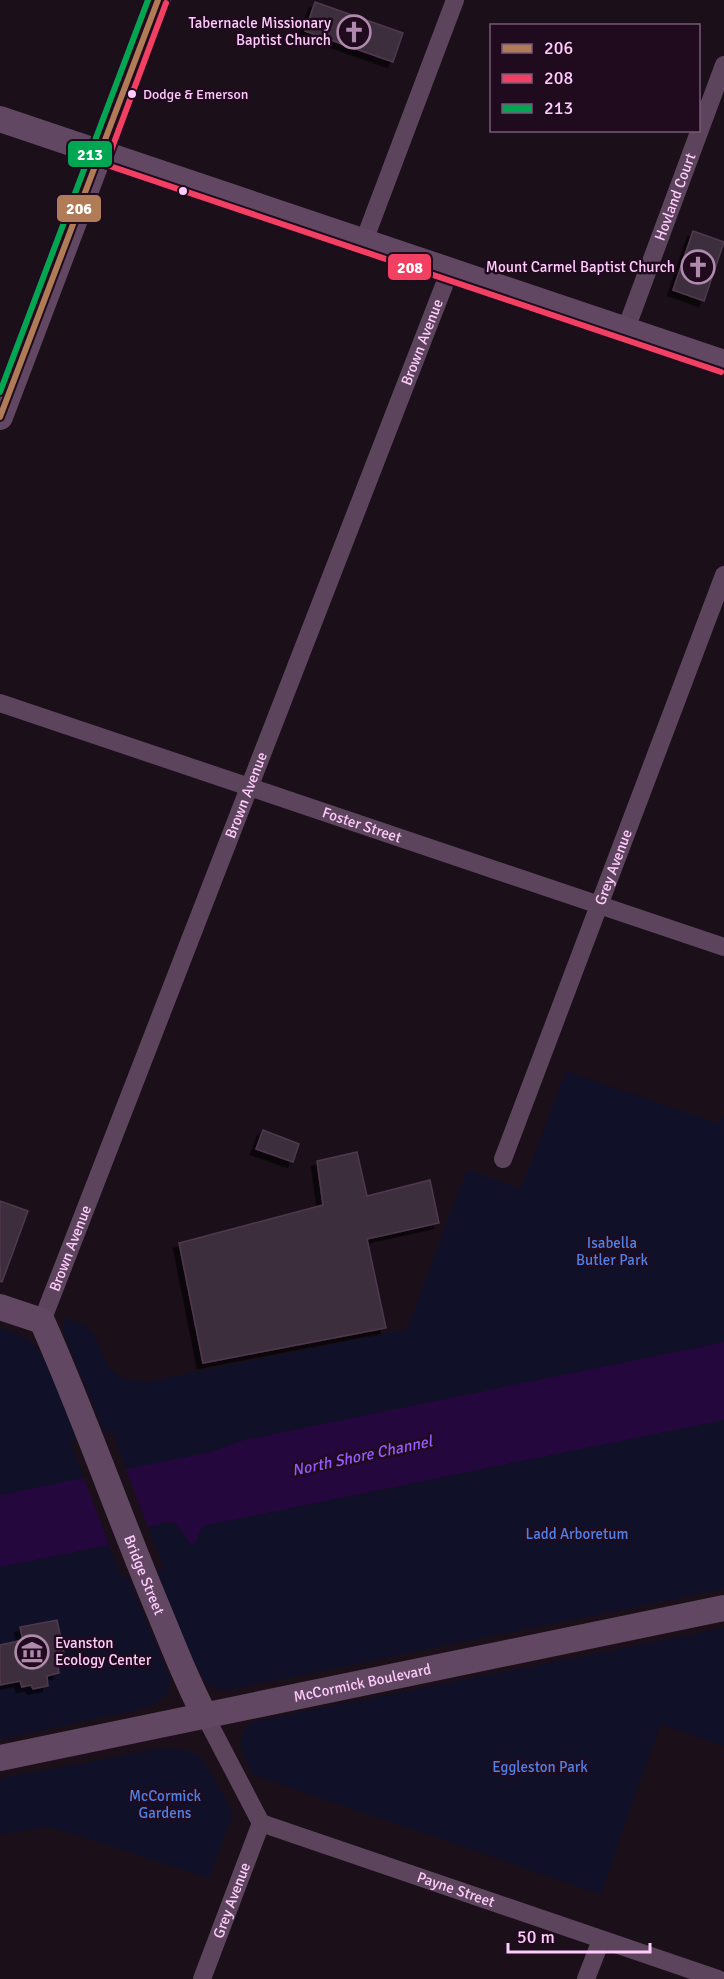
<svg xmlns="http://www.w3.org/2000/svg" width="724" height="1979" viewBox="0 0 724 1979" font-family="Signika,sans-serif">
<defs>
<filter id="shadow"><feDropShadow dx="-5.5" dy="5.5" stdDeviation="0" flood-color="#0009"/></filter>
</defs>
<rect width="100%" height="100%" fill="#1b101a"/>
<!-- green -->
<g fill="#101129">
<path d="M566,1071L720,1124L724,1114V1342L244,1440L210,1452L126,1470L112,1432L105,1433L64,1334L63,1317C73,1321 84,1324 92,1332C96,1336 98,1343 100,1349C111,1375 121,1382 150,1381L407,1329L467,1169L521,1189Z"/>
<path d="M0,1328C12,1332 25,1335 34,1345C53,1365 67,1413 77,1440L70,1442L84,1478L0,1495Z"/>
<path d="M724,1420V1589L227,1690L213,1688L206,1683L185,1645L157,1571L164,1569L148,1527C178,1520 172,1521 191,1544L196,1543L202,1526Z"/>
<path d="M109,1545L122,1578L128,1577L170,1677C172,1696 159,1702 143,1709L0,1739V1567Z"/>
<path d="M724,1628V1746L660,1724L601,1894L253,1775L241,1748V1733L252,1722Z"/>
<path d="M164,1748L185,1750L202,1757L233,1813L209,1878L50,1827L0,1834V1778Z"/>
</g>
<!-- water -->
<path fill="#24073c" d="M724,1342V1420L202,1526L196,1543L191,1544L176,1524L169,1522L148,1527L109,1545L0,1567V1495L210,1452L244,1440Z"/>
<!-- pier -->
<path fill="#1b101a" d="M125,1467L149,1530L110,1547L83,1476Z"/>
<!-- building -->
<g fill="#3e2e3c" stroke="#50394e" stroke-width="1.5" filter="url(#shadow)">
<path d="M315,2L403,33L393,62L305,31Z"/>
<path d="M693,231L724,242L704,301L673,290Z"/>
<path d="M263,1130L299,1144L293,1162L256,1149Z"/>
<path d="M357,1152L367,1196L430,1180L439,1223L367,1239L386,1328L203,1363L179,1243L323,1205L317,1161Z"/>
<path d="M0,1201L28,1211L2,1282L0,1281Z"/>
<path d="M57,1620L65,1658L57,1660L59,1673L47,1676L48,1686L33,1689L31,1685L22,1687L20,1681L0,1685V1645L23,1640L20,1627Z"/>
</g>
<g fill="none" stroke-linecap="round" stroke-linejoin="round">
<!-- street -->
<g stroke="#5c445d" stroke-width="18">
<path d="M364,241L455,0"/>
<path id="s1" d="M626,329L724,65"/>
<path id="s2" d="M0,703L724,947"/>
<path id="s3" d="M503,1159L724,575"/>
<path id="s4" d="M42,1321L450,270"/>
<path d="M204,1714L261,1823"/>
<path id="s5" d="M261,1823L718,1979"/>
<path id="s6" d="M202,1979L261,1823"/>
<path d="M586,1979L601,1940"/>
</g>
<!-- secondary -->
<g stroke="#624763" stroke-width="26">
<path d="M0,119L724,363"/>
<path d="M0,417L158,0"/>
<path id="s7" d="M0,1307L42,1321C84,1415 118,1514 158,1609C173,1645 186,1680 204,1714"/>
<path id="s8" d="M0,1758L724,1608"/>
</g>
<defs>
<path id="bus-1" d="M0,417L158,0"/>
<g id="bus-2">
<path d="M109,156L166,3"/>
<path d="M98,162L721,372"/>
</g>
<path id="bus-3" d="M0,392L148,0"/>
</defs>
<!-- bus-1 casing -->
<use href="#bus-1" stroke="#200b1e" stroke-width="10"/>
<!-- bus-2 casing -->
<use href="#bus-2" stroke="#200b1e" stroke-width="10"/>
<!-- bus-3 casing -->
<use href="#bus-3" stroke="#200b1e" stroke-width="10"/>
<!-- bus-1 -->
<use href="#bus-1" stroke="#b07c57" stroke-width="6"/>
<!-- bus-2 -->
<use href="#bus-2" stroke="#f24062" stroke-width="6"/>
<!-- bus-3 -->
<use href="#bus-3" stroke="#00a651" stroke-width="6"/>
</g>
<!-- icons -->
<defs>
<symbol id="church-ring" viewBox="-11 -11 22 22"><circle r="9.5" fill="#200b1e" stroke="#af8aae" stroke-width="1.5"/><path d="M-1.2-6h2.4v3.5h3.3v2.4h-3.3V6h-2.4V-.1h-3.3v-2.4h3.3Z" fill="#af8aae"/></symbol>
<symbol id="museum-ring" viewBox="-11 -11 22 22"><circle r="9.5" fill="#200b1e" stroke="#af8aae" stroke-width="1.5"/><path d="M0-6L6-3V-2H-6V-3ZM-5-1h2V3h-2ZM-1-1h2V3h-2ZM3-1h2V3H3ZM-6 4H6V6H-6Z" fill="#af8aae"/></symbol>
</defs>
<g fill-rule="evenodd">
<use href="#church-ring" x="335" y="13" width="38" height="38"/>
<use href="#church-ring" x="679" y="248" width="38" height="38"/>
<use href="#museum-ring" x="13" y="1633" width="38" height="38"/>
</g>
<!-- markers -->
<g fill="#ffcbfd" stroke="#200b1e" stroke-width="2">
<circle cx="132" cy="94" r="5"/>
<circle cx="183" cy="191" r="5"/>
</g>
<g text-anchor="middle" stroke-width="5" stroke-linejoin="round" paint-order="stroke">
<!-- bus labels -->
<g font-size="14" fill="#ffcbfd" stroke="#200b1e" text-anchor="start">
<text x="143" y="99">Dodge &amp; Emerson</text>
</g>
<!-- poi labels -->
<g font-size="15" fill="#ffcbfd" stroke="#200b1e" text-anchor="end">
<text x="331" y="28">Tabernacle Missionary<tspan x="331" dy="17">Baptist Church</tspan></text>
<text x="675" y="272">Mount Carmel Baptist Church</text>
<text x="55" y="1648" text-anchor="start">Evanston<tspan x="55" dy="17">Ecology Center</tspan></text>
</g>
<!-- street labels -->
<g font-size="15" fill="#ffcbfd" stroke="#200b1e">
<text dy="5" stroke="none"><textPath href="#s1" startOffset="141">Hovland Court</textPath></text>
<text dy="5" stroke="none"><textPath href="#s4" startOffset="1050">Brown Avenue</textPath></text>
<text dy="5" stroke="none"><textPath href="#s4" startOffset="564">Brown Avenue</textPath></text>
<text dy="5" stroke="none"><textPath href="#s2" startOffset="382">Foster Street</textPath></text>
<text dy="5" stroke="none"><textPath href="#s3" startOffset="312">Grey Avenue</textPath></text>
<text dy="5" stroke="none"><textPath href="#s4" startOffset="78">Brown Avenue</textPath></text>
<text dy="5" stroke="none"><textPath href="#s7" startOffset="318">Bridge Street</textPath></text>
<text dy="5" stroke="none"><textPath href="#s8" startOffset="370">McCormick Boulevard</textPath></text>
<text dy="5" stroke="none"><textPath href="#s5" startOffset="206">Payne Street</textPath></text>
<text dy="5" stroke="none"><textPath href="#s6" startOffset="84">Grey Avenue</textPath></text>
</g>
<!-- park labels -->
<g font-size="15" fill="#4f81e7" stroke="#200b1e">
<text x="612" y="1248">Isabella<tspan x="612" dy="17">Butler Park</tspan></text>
<text x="577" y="1539">Ladd Arboretum</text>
<text x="540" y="1772">Eggleston Park</text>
<text x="165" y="1801">McCormick<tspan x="165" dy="17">Gardens</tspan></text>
</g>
<!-- water labels -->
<g font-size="16" font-style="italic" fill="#9859ff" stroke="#200b1e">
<text transform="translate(362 1455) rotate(-12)" y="6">North Shore Channel</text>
</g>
</g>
<g stroke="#200b1e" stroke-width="2">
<rect x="67" y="140" width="46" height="28" rx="6" fill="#00a651"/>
<rect x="56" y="194" width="46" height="29" rx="6" fill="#b07c57"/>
<rect x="387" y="253" width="45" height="28" rx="6" fill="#f24062"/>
</g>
<g font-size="16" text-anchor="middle" font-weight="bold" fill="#fff">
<text x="90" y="160">213</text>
<text x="79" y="214">206</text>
<text x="410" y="273">208</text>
</g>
<!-- legend -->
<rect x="490" y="24" width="210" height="108" fill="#200b1e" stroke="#795877" stroke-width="1.5"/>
<rect x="502" y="44" width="30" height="9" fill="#b07c57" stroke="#795877" stroke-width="1.5"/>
<text x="544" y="54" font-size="18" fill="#ffcbfd">206</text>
<rect x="502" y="74" width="30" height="9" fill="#f24062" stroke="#795877" stroke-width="1.5"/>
<text x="544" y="84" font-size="18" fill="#ffcbfd">208</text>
<rect x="502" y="104" width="30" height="9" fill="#00a651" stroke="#795877" stroke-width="1.5"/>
<text x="544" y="114" font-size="18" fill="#ffcbfd">213</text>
<!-- scale -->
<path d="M508 1943v9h142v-9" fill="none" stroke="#ffcbfd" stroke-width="3"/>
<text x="517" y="1943" font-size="18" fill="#ffcbfd" stroke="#200b1e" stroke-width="4.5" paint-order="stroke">50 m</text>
</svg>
